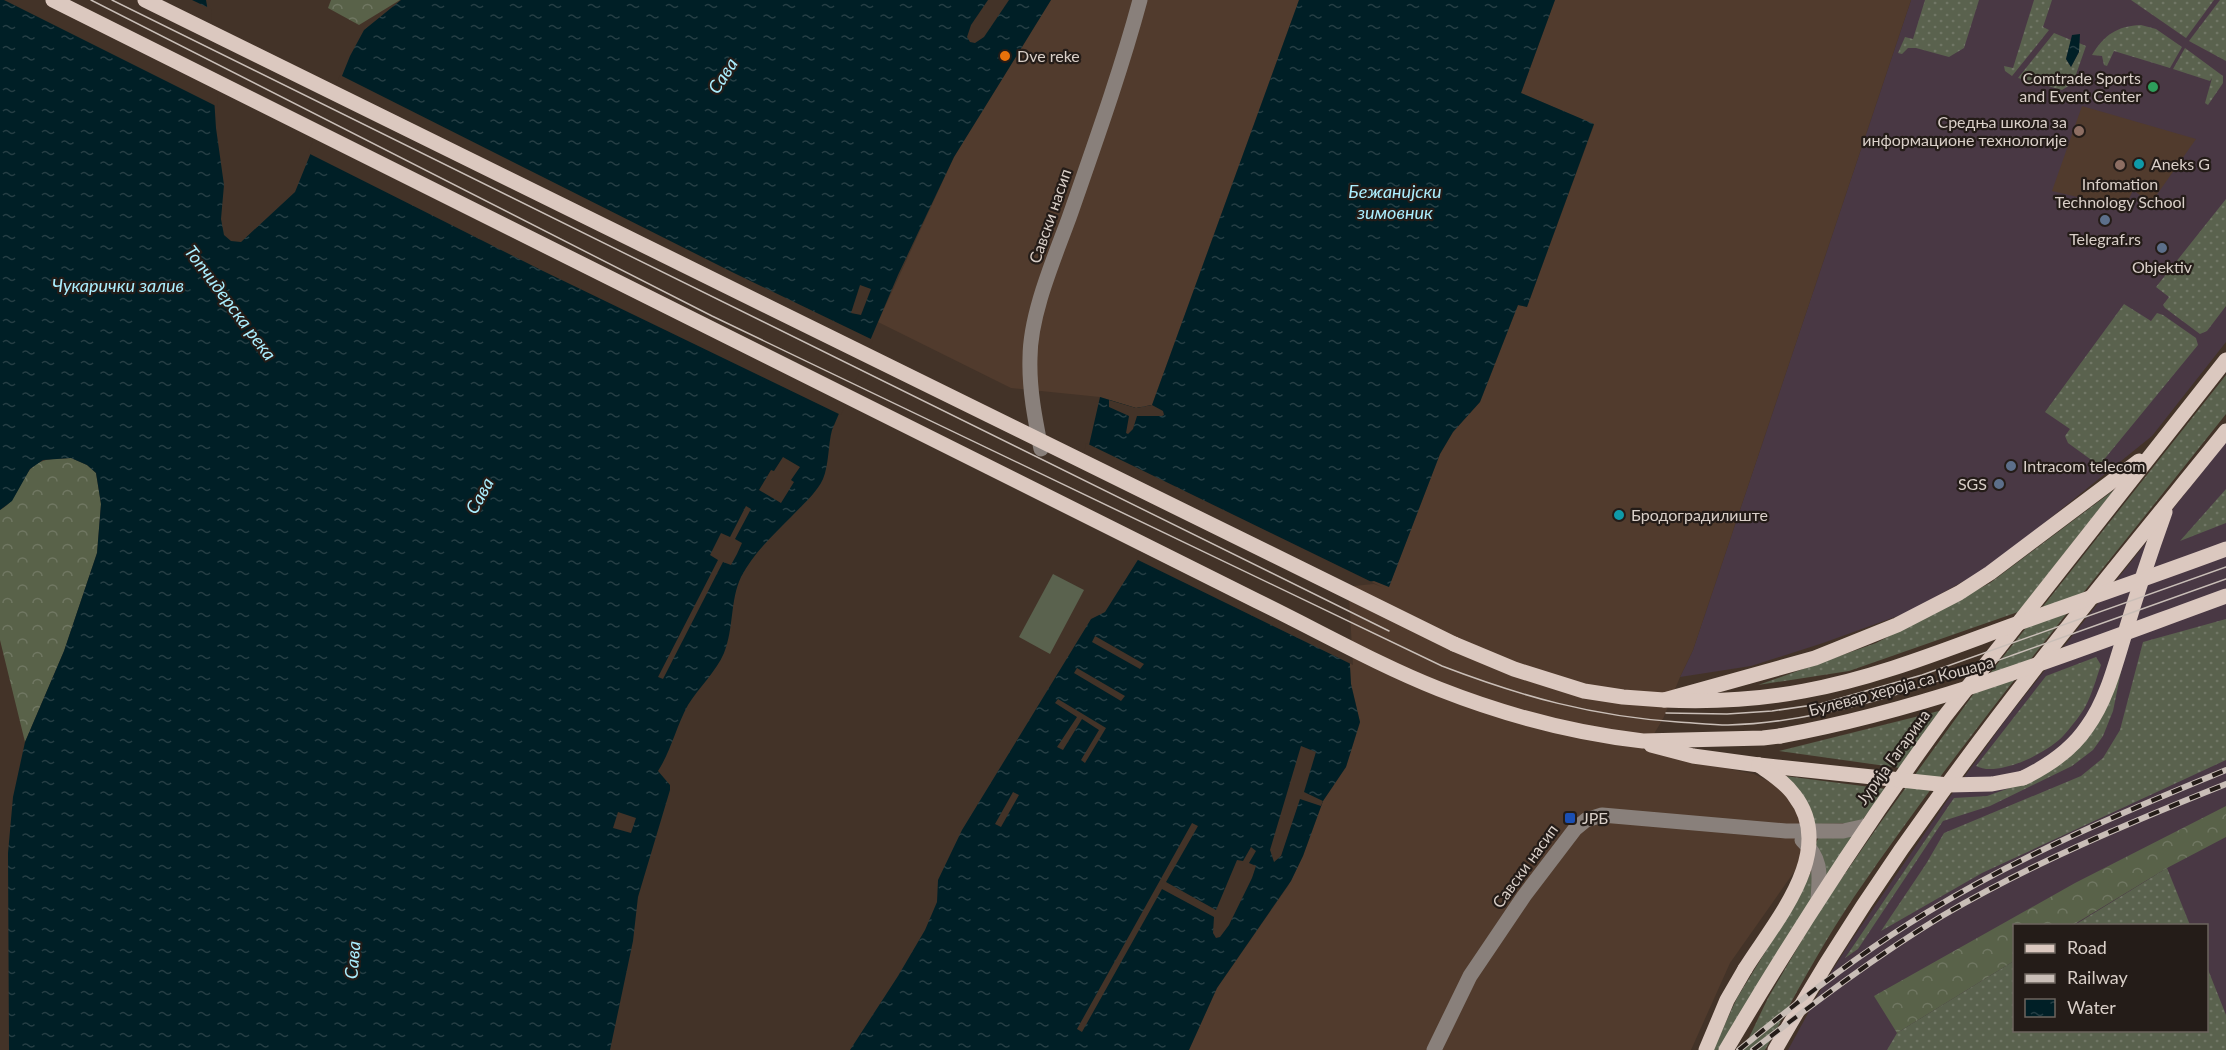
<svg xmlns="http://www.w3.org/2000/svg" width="2226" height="1050" viewBox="0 0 2226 1050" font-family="Lato,sans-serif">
<defs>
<pattern id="grass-dots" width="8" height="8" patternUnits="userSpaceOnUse" patternTransform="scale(1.5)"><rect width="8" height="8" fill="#5a624e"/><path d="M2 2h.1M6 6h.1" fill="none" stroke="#717766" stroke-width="1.8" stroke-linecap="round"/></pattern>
<pattern id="forest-crowns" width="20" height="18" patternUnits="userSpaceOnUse" patternTransform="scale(1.5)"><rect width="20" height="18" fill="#596249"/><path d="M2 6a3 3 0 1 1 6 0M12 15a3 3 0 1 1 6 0" fill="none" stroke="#707762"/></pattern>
<pattern id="water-ripples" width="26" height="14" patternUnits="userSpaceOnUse" patternTransform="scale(1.5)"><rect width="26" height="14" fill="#001f26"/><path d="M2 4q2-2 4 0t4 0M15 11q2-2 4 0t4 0" fill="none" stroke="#253e44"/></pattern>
</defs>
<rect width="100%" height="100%" fill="#433328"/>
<!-- commercial -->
<g fill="#493844" fill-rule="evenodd">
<path d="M1911,0H2226V342L2152,436L1991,566L1906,613L1823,643L1751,666L1680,677L1693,650Z"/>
<path d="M2226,442V1050H1788L1825,982L1849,944L1946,802L2007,718ZM2014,926H2206V1030H2014Z"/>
</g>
<!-- built -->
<g fill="#513b2d">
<path d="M1051,0H1299L1152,405L1136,408L1100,397L1011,388L878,322L954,157Z"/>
<path d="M1555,0H1911L1693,650L1680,677L1663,719L1644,750L1687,754L1701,763L1754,774L1770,782L1792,797L1796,803L1806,855L1730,963L1691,1050H1189L1217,988L1288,886L1303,856L1323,801L1346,767L1360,722L1351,684L1346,597L1352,584L1375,581L1389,586L1440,454L1453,432L1480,402L1518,305L1527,307L1594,125L1521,93Z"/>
<path d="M2082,106L2196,139L2151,203L2133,190L2125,208L2052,191Z"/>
</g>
<!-- grass -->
<g fill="url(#grass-dots)">
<path d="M1925,0H1979L1964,48L1949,57L1916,48H1908L1902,54L1898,53L1905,37L1913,39Z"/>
<path d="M2034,0H2052L2043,27L2049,30L2012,76L2005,71L2004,66L2013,68Z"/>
<path d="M2131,0H2214L2186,38Z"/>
<path d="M2220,0H2226V61L2189,41Z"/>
<path d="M2141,25L2156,29L2182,47L2170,68L2114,51L2107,66L2104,65L2102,56L2092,55C2104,35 2117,26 2141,25Z"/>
<path d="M2054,33L2071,40L2066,59L2071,67L2079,52V43L2086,46L2073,83L2062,90L2018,78Z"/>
<path d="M2185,48L2223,76V83L2208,105L2205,103L2212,78L2210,81L2173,69Z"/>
<path d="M2226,199V306L2207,331L2200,334L2165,308L2163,305L2169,297L2156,287Z"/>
<path d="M2124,304L2151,321L2157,313L2163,315L2196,338L2198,345L2102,462L2097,464L2068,443L2065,436L2070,429L2045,412Z"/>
<path d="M2226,375V414C2100,574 1969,729 1854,897C1821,946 1793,999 1765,1050H1743L1768,998L1819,911L1883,819L1972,696Z"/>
<path d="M2226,489V523L2180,541Z"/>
<path d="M2114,490L2018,612L1849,671L1758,685L1876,643L1990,583Z"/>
<path d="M2226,619V760L1982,873L1881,931L1926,864L1944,833L2081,776L2103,758L2120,730L2143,642Z"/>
<path d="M2096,657L2101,665C2096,679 2092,695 2084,709C2079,717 2071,727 2064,735C2049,752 1998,778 1976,766L2046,676Z"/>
<path d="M2124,657L2113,711L2103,736L2093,750L2072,766L1990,806L1943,821L1858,949L1845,958L1954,798L1987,796L2018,785L2070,754Z"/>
<path d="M1943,710L1900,768L1779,751Z"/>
<path d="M1785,776L1886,789L1860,823L1815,824Z"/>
<path d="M1855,836L1824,882L1815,844L1819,837Z"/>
<path d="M1813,868V897L1720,1050H1713L1737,998L1796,902Z"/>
<path d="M2167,868L2190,925L2073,926Z"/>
<path d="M2014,961V1030H2206L2207,967L2226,1015V1050H1887L1897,1033Z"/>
</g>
<!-- forest -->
<g fill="url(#forest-crowns)">
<path d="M331,0H400L359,25L328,8Z"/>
<path d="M71,458L87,465L96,473L101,504L97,553L64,651L25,742L0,640V510C21,500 21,467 43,461C51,458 62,459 71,458Z"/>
<path d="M2226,806V837L2167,868L2073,925L2014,926V961L1897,1033L1874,996L2075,883Z"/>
</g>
<!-- pitch -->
<path fill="#5a624e" d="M1053,574L1084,590L1050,654L1019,637Z"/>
<!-- water -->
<g fill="url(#water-ripples)">
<path d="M0,0H206L209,17L216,128L224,185L221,219L224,235L231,241L241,242L295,192L350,56L364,30L401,0H1051L954,157L898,275L832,430C828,445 829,465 823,479C816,494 802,505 791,517C773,535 753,554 741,577C730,600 734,629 724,653C716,672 699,687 688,705C676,727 671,751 658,771L670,785V790L638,897L633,941L610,1050H9L8,853L13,797L25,742L64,651L97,553L101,504L96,473L87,465L71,458L43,460L30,469L12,501L0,510Z"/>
<path d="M1299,0H1555L1521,93L1594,124L1527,307L1518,305L1480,402L1453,432L1440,454L1389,587L1374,581L1352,584L1346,597L1351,684L1360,722L1346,767L1323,801L1303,856L1291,881L1217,988L1189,1050H850L898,976L925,930L937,902L938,880L962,830L1091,619L1105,612L1146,547L1159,490L1087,454L1100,397L1136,408L1152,405Z"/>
<path d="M2080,34L2079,52L2071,67L2066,59L2072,35Z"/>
</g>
<!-- pier -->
<g fill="#433328">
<path d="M4,0H192L211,9L218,107Z"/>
<path d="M988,0H1009L984,37L975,43L970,42L967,37L971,25Z"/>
<path d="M340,75L734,273L873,340L841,415L543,271L308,153Z"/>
<path d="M860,285L871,289L861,315L851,313Z"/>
<path d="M1109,400L1136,408L1152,405L1163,411L1164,415L1162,416H1137L1133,429L1128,434L1126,433L1129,416L1109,407Z"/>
<path d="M1086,443L1382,587L1374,584L1353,586L1349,597L1353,665L1136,559L1143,546L1156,492L1084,454Z"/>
<path d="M783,457L800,467L791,480L794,482L781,503L759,490L771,470L774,471Z"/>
<path d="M746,506L751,509L735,539L742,543L737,554L731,565L723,562L663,679L658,677L718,560L710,555L721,533L730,537Z"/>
<path d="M1095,636L1144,664L1140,669L1092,642Z"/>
<path d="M1077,668L1125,696L1121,701L1074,673Z"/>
<path d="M1058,699L1106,728L1085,763L1081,760L1099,730L1082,719L1063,750L1057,747L1077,717L1055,703Z"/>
<path d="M1301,746L1316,752L1304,792L1323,801L1321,806L1300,799L1281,856L1274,862L1270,850Z"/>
<path d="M1013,792L1019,795L1001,827L995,824Z"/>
<path d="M618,812L636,818L631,833L613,828Z"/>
<path d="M1192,823L1198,826L1166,882L1216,910L1237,860L1243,861L1251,847L1256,851L1249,863L1256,866L1252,878L1229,925L1220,937L1216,938L1213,933L1214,917L1162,889L1082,1032L1077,1029Z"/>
</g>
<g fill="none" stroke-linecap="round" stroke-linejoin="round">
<!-- minor -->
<g stroke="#89807b" stroke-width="15">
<path d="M1041,449C1035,419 1029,389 1030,358C1030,314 1054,259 1069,218C1094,146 1120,74 1140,0"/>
<path d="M1802,840C1822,859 1820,873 1818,899"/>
<path d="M1434,1050L1470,976L1524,896L1575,829L1586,820L1602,815L1786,831H1843L1866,826"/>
</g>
<!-- major -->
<g stroke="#dbc8bf" stroke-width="15">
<path d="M53,0L1257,601C1317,630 1376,664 1439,689C1505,715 1572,733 1643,741L1763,738L1780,736"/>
<path d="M1454,644L1514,669L1584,691L1623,697L1664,700L1815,658L1897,625L1959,593L1990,573L2139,461"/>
<path d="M1651,745L1693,756L1759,765"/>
<path d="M2023,778C2048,766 2071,751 2087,727C2107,700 2116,662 2126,630C2138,590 2151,551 2165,512"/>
<path d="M1706,1050L1727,1000L1745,969"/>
<path d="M1726,1050C1794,935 1866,824 1945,716L2226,360"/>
<path d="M1775,1050C1825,962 1880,877 1940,795C2030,670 2129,551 2226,431"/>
</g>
<!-- tram -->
<g stroke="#c9beb7" stroke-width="1.5">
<path d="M91,0L712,316L1442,666C1523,697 1592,716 1678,722C1695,723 1712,725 1728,725C1827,722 1921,688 2013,655C2084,630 2155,604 2226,579"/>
<path d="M112,0L1389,631"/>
<path d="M1666,713L1727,714L1772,711L1820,704L1922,675L2226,567"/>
</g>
<defs>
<g id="rail">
<path d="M1739,1050C1798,1001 1860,953 1926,913C2021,855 2123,812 2226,770"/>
<path d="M1753,1050C1814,1003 1876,956 1942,916C2032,863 2129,823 2226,784"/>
</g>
</defs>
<!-- rail casing -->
<use href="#rail" stroke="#c9beb7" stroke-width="6"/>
<!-- rail -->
<use href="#rail" stroke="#241c18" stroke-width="4" stroke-dasharray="11" stroke-linecap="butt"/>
<!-- major-bridge -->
<g stroke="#dbc8bf" stroke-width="15">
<path d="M145,0L1454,644"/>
<path d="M1664,700C1711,702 1757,700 1804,691C1877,678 1947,649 2016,624C2086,599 2156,575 2226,549"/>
<path d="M1780,736C1934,708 2080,649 2226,596"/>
<path d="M1759,765L1948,785L1992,784L2023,778"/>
<path d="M1745,969C1775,921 1838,851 1794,795C1785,782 1771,774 1759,765"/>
</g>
</g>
<!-- markers -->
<circle fill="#e8710a" stroke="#241c18" stroke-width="2" cx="1005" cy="56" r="6"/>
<circle fill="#2e9e5b" stroke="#241c18" stroke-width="2" cx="2153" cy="87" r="6"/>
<g fill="#8d6e63" stroke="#241c18" stroke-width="2">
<circle cx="2079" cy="131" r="6"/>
<circle cx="2120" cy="165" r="6"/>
</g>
<g fill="#0f9aa8" stroke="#241c18" stroke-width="2">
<circle cx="2139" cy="164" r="6"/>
<circle cx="1619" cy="515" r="6"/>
</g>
<g fill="#5c6f8a" stroke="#241c18" stroke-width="2">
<circle cx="2105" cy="220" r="6"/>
<circle cx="2162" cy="248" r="6"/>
<circle cx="2011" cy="466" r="6"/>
<circle cx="1999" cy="484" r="6"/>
</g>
<rect fill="#1a4fb4" stroke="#241c18" stroke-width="2" x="1564" y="812" width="12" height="12" rx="3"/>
<g text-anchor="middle" stroke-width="4.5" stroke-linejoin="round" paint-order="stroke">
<!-- poi labels -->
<g font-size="16" fill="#d9cfc8" stroke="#241c18" text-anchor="start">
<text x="1017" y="62">Dve reke</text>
<text x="2141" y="84" text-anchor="end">Comtrade Sports<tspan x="2141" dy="18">and Event Center</tspan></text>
<text x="2067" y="128" text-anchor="end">Средња школа за<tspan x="2067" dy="18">информационе технологије</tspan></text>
<text x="2151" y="170">Aneks G</text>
<text x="2120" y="190" text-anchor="middle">Infomation<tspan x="2120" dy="18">Technology School</tspan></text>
<text x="2105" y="245" text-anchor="middle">Telegraf.rs</text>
<text x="2162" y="273" text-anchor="middle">Objektiv</text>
<text x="2023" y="472">Intracom telecom</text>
<text x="1987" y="490" text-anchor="end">SGS</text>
<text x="1631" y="521">Бродоградилиште</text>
<text x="1582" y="824">ЈРБ</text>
</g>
<!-- street labels -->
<g font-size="16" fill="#d9cfc8" stroke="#241c18">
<text transform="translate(1050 216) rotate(-71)" y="6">Савски насип</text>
<text transform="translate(1901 686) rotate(-15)" y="6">Булевар хероја са Кошара</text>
<text transform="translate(1893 757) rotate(-54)" y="6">Јурија Гагарина</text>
<text transform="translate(1525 866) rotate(-54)" y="6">Савски насип</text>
</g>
<!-- water labels -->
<g font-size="18" font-style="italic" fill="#abeefe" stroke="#241c18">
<text transform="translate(723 76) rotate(-57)" y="6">Сава</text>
<text x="1395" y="198">Бежанијски<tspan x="1395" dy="21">зимовник</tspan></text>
<text x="118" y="292">Чукарички залив</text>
<text transform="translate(230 303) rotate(53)" y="6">Топчидерска река</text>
<text transform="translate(480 496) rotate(-61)" y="6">Сава</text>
<text transform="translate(353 960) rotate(-85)" y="6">Сава</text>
</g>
</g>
<!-- legend -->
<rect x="2013" y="924" width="195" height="108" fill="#241c18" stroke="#6c645e" stroke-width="1.5"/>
<rect x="2025" y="944" width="30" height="9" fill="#dbc8bf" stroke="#6c645e" stroke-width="1.5"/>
<text x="2067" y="954" font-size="18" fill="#d9cfc8">Road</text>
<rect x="2025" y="974" width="30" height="9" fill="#c9beb7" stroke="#6c645e" stroke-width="1.5"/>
<text x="2067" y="984" font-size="18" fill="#d9cfc8">Railway</text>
<rect x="2025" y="999" width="30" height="18" fill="url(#water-ripples)" stroke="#6c645e" stroke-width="1.5"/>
<text x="2067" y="1014" font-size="18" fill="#d9cfc8">Water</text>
</svg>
